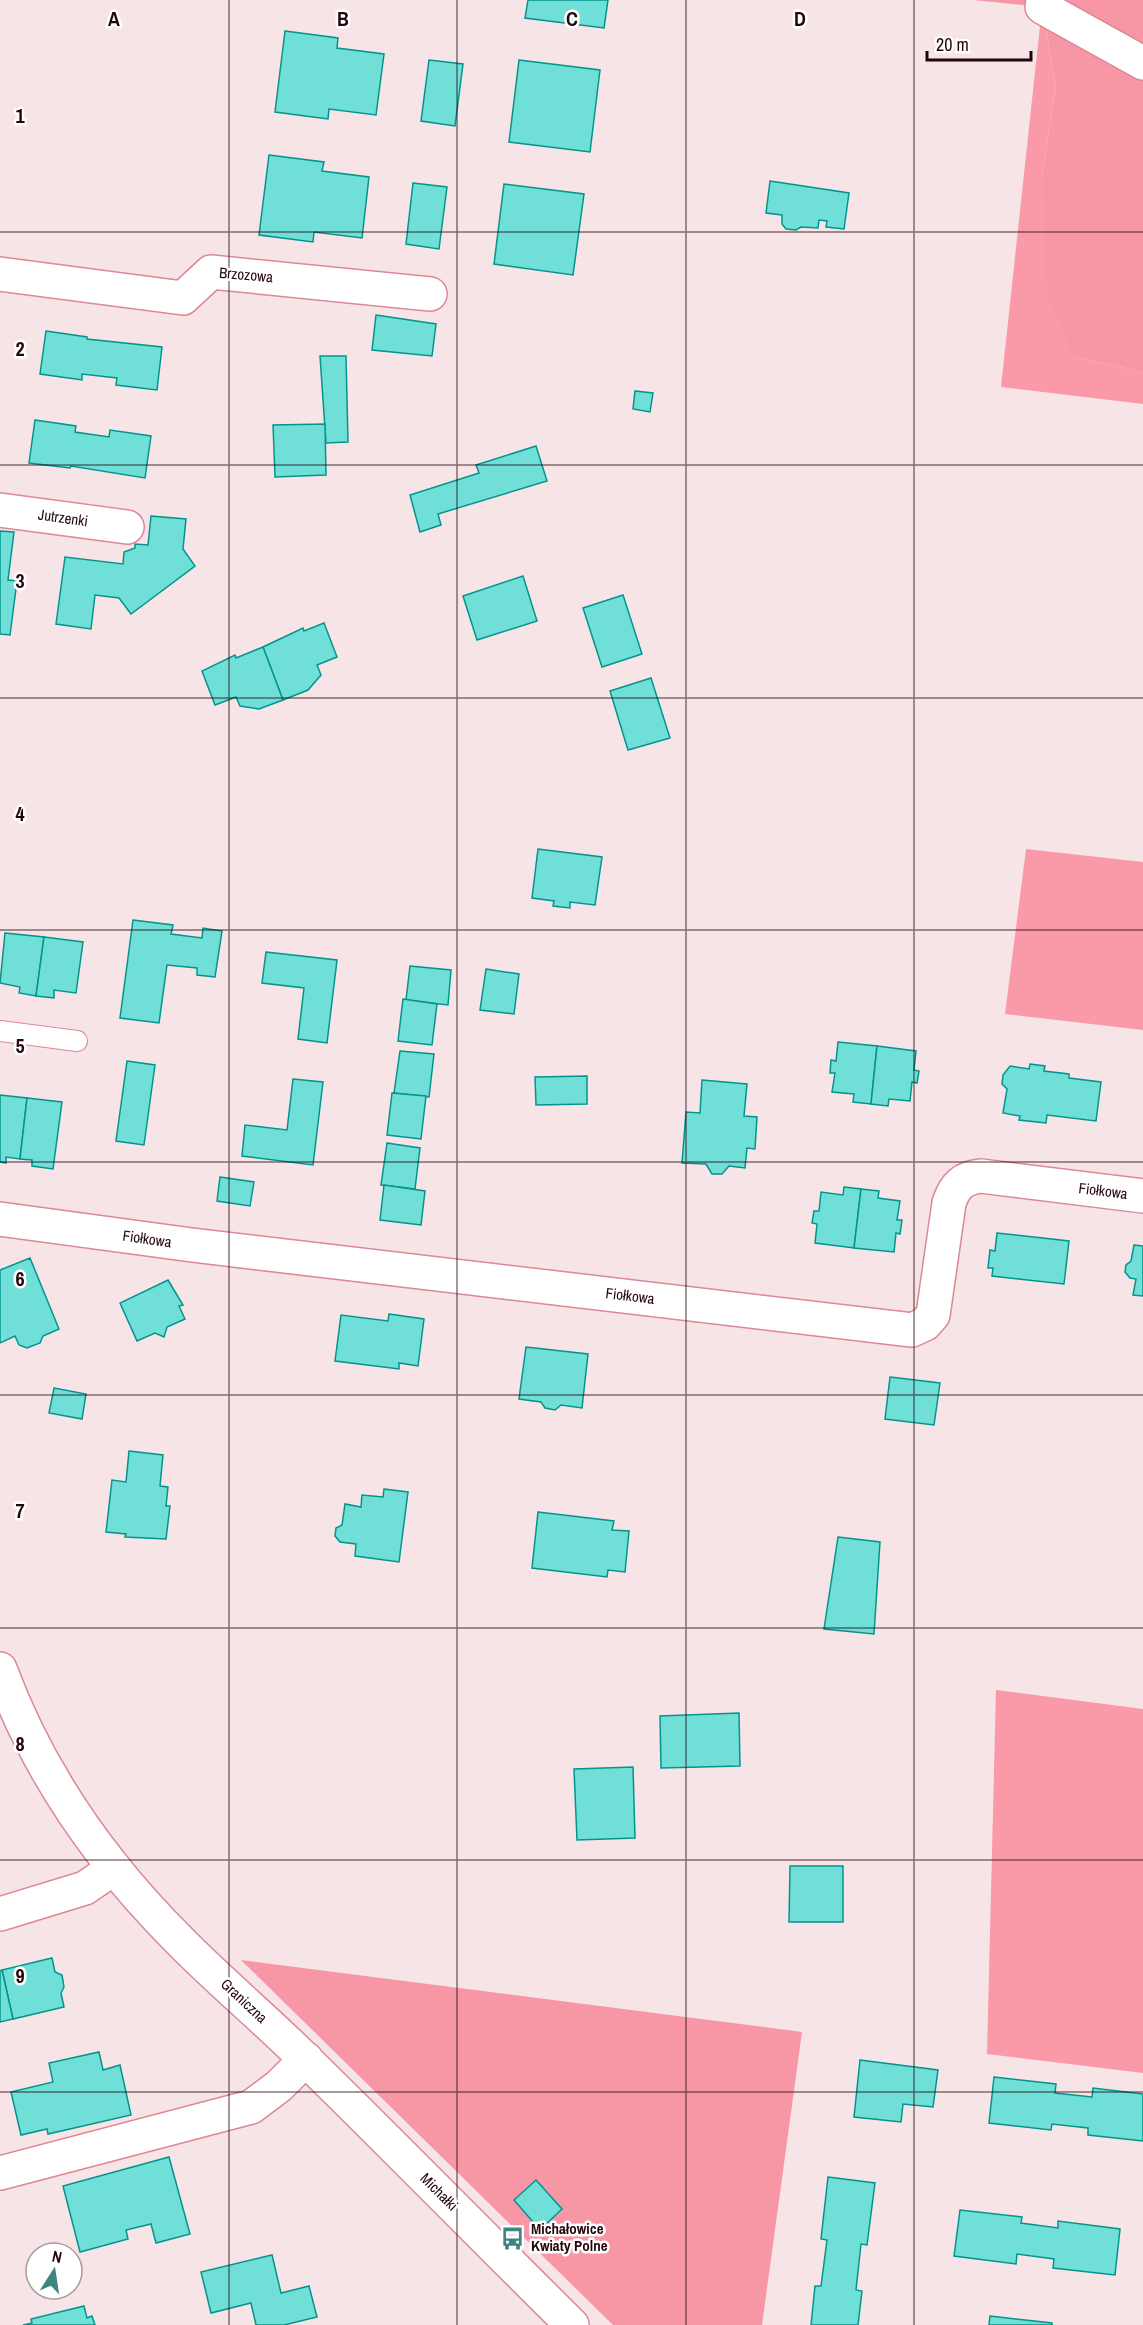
<svg xmlns="http://www.w3.org/2000/svg" width="1143" height="2325" viewBox="0 0 1143 2325" font-family="'Archivo Narrow',sans-serif">
<rect width="100%" height="100%" fill="#f7e4e6"/>
<!-- green -->
<g fill="#fa9aa9">
<path d="M1042,7L1056,87L1042,175L1074,357L1143,372V404L1001,387Z"/>
<path d="M1026,849L1143,862V1030L1005,1014Z"/>
<path d="M996,1690L1143,1709V2073L987,2054Z"/>
</g>
<!-- forest -->
<g fill="#f797a6">
<path d="M973,0H1143V372L1074,357L1047,295L1042,175L1056,87L1042,7Z"/>
<path d="M241,1960L802,2032L762,2325H613Z"/>
</g>
<!-- building -->
<g fill="#6fdfd8" stroke="#04948f" stroke-width="1.5">
<path d="M528,0H608L604,28L525,18Z"/>
<path d="M285,31L338,38L337,48L384,54L376,115L329,109L328,119L275,112Z"/>
<path d="M429,60L463,64L455,126L421,121Z"/>
<path d="M519,60L600,70L590,152L509,142Z"/>
<path d="M269,155L324,162L322,171L369,177L362,238L314,232L313,242L259,235Z"/>
<path d="M770,181L849,193L844,229L826,227L827,221L819,220L818,228L801,227L796,230L786,229L782,224V215L766,213Z"/>
<path d="M413,183L447,187L439,249L406,244Z"/>
<path d="M504,184L584,194L573,275L494,264Z"/>
<path d="M376,315L436,324L432,356L372,350Z"/>
<path d="M46,331L87,337V339L162,347L157,390L116,385L117,378L82,374V380L40,374Z"/>
<path d="M320,356H346L348,442L326,443Z"/>
<path d="M635,391L653,393L650,412L633,409Z"/>
<path d="M35,420L76,426L75,432L109,437L110,430L151,436L145,478L71,466L70,468L29,463Z"/>
<path d="M325,424L326,475L275,477L273,425Z"/>
<path d="M536,446L547,481L438,514L441,525L420,532L410,495L479,473L476,465Z"/>
<path d="M151,516L186,519L183,549L195,566L131,614L119,598L95,595L91,629L56,624L65,557L123,564L124,552L135,548V544L148,545Z"/>
<path d="M0,531L14,532L8,580L17,581L10,635L0,634Z"/>
<path d="M523,576L537,621L477,640L463,596Z"/>
<path d="M623,595L642,654L602,667L583,608Z"/>
<path d="M324,623L337,657L317,665L321,675L308,690L283,700L263,647L303,628L304,631Z"/>
<path d="M263,647L283,700L259,709L240,706L236,697L215,705L202,671L235,655L236,658Z"/>
<path d="M651,678L670,738L628,750L610,691Z"/>
<path d="M538,849L602,857L595,905L570,902V908L553,906L554,901L532,898Z"/>
<path d="M133,920L173,925L171,934L202,938L203,928L222,931L215,977L197,975V968L167,965L159,1023L120,1018Z"/>
<path d="M5,933L44,937L36,996L19,993L20,987L0,983Z"/>
<path d="M44,937L83,942L76,993L54,990V998L36,996Z"/>
<path d="M266,952L337,960L327,1043L298,1039L304,988L262,983Z"/>
<path d="M410,966L451,970L448,1005L406,1000Z"/>
<path d="M486,969L519,974L514,1014L480,1010Z"/>
<path d="M403,999L437,1004L432,1045L398,1041Z"/>
<path d="M838,1042L877,1046L871,1104L853,1102L854,1094L832,1092L835,1073H830L831,1060L836,1061Z"/>
<path d="M877,1046L916,1051L914,1070L919,1071L917,1083L912,1082L910,1101L889,1099L888,1106L871,1104Z"/>
<path d="M400,1051L434,1054L429,1097L394,1093Z"/>
<path d="M127,1061L155,1065L144,1145L116,1141Z"/>
<path d="M1030,1064L1045,1066L1044,1071L1069,1074V1078L1101,1082L1096,1121L1047,1115L1046,1123L1019,1120L1020,1116L1003,1113L1007,1089L1002,1084L1003,1075L1010,1066L1029,1069Z"/>
<path d="M587,1076V1104L536,1105L535,1077Z"/>
<path d="M293,1079L323,1082L313,1165L242,1156L245,1125L287,1130Z"/>
<path d="M702,1080L747,1084L744,1116L757,1117L755,1149L747,1148L745,1168L729,1166L722,1174H712L706,1164L682,1163L686,1112L700,1113Z"/>
<path d="M392,1093L426,1096L421,1139L387,1135Z"/>
<path d="M0,1095L27,1098L20,1159L6,1157V1163L0,1162Z"/>
<path d="M27,1098L62,1102L53,1169L32,1166V1160L20,1159Z"/>
<path d="M387,1143L420,1148L415,1189L381,1185Z"/>
<path d="M220,1177L254,1182L250,1206L217,1201Z"/>
<path d="M384,1185L425,1191L421,1225L380,1220Z"/>
<path d="M844,1187L861,1189L854,1248L815,1243L817,1224L812,1223L814,1211H819L821,1192L843,1195Z"/>
<path d="M861,1189L879,1191L878,1198L900,1201L897,1220H902L900,1234L896,1233L894,1252L854,1248Z"/>
<path d="M997,1233L1069,1241L1064,1284L992,1276L993,1268H988L990,1250L995,1251Z"/>
<path d="M1134,1245L1143,1246V1296L1133,1295L1136,1279L1130,1278L1125,1272L1126,1265L1131,1261Z"/>
<path d="M30,1258L59,1329L43,1336L40,1343L27,1348L19,1345L15,1336L0,1343V1270Z"/>
<path d="M168,1280L183,1305L179,1306L185,1319L167,1327L164,1337L155,1333L137,1341L120,1303Z"/>
<path d="M389,1314L424,1319L418,1366L399,1363V1369L335,1361L341,1315L388,1321Z"/>
<path d="M526,1347L588,1354L582,1408L561,1405L555,1410L545,1408L541,1402L519,1399Z"/>
<path d="M890,1377L940,1383L934,1425L885,1419Z"/>
<path d="M54,1388L86,1394L82,1419L49,1413Z"/>
<path d="M129,1451L163,1455L160,1486L168,1487L166,1506H170L166,1539L125,1537L126,1534L106,1532L112,1480L126,1482Z"/>
<path d="M384,1489L408,1492L399,1562L355,1556L356,1544L340,1542L335,1536L336,1528L342,1525L345,1504L361,1507L362,1495L383,1497Z"/>
<path d="M538,1512L614,1521L612,1530L629,1531L625,1572L608,1570L607,1577L532,1568Z"/>
<path d="M838,1537L880,1542L874,1634L824,1629Z"/>
<path d="M739,1713L740,1766L661,1768L660,1716Z"/>
<path d="M633,1767L635,1838L577,1840L574,1769Z"/>
<path d="M790,1866H843V1922H789Z"/>
<path d="M52,1958L55,1972L62,1975L64,1987L61,1993L64,2007L13,2019L2,1970Z"/>
<path d="M2,1970L13,2019L0,2022V1971Z"/>
<path d="M99,2052L103,2070L120,2065L131,2115L48,2134L47,2129L21,2135L11,2092L53,2082L49,2063Z"/>
<path d="M860,2060L938,2070L933,2107L903,2104L901,2122L854,2117Z"/>
<path d="M994,2077L1056,2084L1055,2093L1092,2097L1093,2088L1143,2094V2141L1088,2135V2128L1052,2124L1051,2130L989,2123Z"/>
<path d="M169,2157L190,2234L156,2243L151,2224L126,2230L128,2239L80,2252L63,2186Z"/>
<path d="M828,2177L875,2183L867,2245L861,2244L856,2290L862,2291L858,2325H811L815,2286H821L827,2240L821,2239Z"/>
<path d="M536,2180L562,2209L540,2230L514,2200Z"/>
<path d="M960,2210L1022,2217L1021,2223L1058,2228V2221L1120,2229L1115,2275L1053,2268L1054,2259L1017,2254L1016,2264L954,2256Z"/>
<path d="M272,2255L281,2293L309,2286L317,2317L284,2325H256L251,2303L211,2313L201,2272Z"/>
<path d="M84,2306L87,2318L92,2316L95,2325H23L32,2323L31,2319Z"/>
<path d="M990,2316L1052,2323V2325H989Z"/>
</g>
<g fill="none" stroke-linecap="round" stroke-linejoin="round">
<defs>
<path id="service" d="M0,1031L77,1041"/>
<g id="minor">
<path d="M1043,0L1042,7L1143,63"/>
<path d="M0,274L183,298L211,272L430,294"/>
<path d="M0,510L127,527"/>
<path d="M0,1219L192,1245L912,1330L925,1324L933,1315L949,1203C955,1185 963,1178 981,1176L1143,1196"/>
<path d="M0,1914L85,1888L114,1868"/>
<path d="M0,2173L251,2107L279,2086L306,2059"/>
</g>
<path id="tertiary" d="M0,1669C38,1772 101,1862 178,1939C219,1981 265,2019 306,2060C396,2148 483,2237 572,2325"/>
</defs>
<!-- service casing -->
<use href="#service" stroke="#dc8895" stroke-width="22"/>
<!-- minor casing -->
<use href="#minor" stroke="#dc8895" stroke-width="36"/>
<!-- tertiary casing -->
<use href="#tertiary" stroke="#dc8895" stroke-width="36"/>
<!-- service -->
<use href="#service" stroke="#fff" stroke-width="20"/>
<!-- minor -->
<use href="#minor" stroke="#fff" stroke-width="33"/>
<!-- tertiary -->
<use href="#tertiary" stroke="#fff" stroke-width="33"/>
</g>
<!-- grid -->
<path fill="none" stroke="#23060c" stroke-width="1.5" stroke-opacity="0.55" d="M229,0V2325M457,0V2325M686,0V2325M914,0V2325M0,232H1143M0,465H1143M0,698H1143M0,930H1143M0,1162H1143M0,1395H1143M0,1628H1143M0,1860H1143M0,2092H1143"/>
<!-- icons -->
<defs>
<symbol id="bus-bare" viewBox="-9 -9 18 18"><path d="M-5-6H5V4H4V6H2V4H-2V6H-4V4H-5ZM-3.5-4V0h7V-4ZM-3.5 1.2v1.5H-2V1.2ZM2 1.2v1.5H3.5V1.2Z" fill="#3e8581" stroke="#fff" stroke-width="2.5" paint-order="stroke"/></symbol>
</defs>
<g fill-rule="evenodd">
<use href="#bus-bare" x="496" y="2222" width="33" height="33"/>
</g>
<g text-anchor="middle" stroke-width="5" stroke-linejoin="round" paint-order="stroke">
<!-- street labels -->
<g font-size="15" fill="#23060c" stroke="#fff">
<text transform="translate(246 275) rotate(5)" y="5">Brzozowa</text>
<text transform="translate(63 518) rotate(8)" y="5">Jutrzenki</text>
<text transform="translate(1103 1191) rotate(7)" y="5">Fiołkowa</text>
<text transform="translate(147 1239) rotate(8)" y="5">Fiołkowa</text>
<text transform="translate(630 1296) rotate(7)" y="5">Fiołkowa</text>
<text transform="translate(244 2001) rotate(43)" y="5">Graniczna</text>
<text transform="translate(439 2192) rotate(45)" y="5">Michałki</text>
</g>
<!-- poi labels -->
<g font-size="15" font-weight="bold" fill="#23060c" stroke="#fff" text-anchor="start">
<text x="531" y="2234">Michałowice<tspan x="531" dy="17">Kwiaty Polne</tspan></text>
</g>
</g>
<g font-size="20" text-anchor="middle" font-weight="bold" fill="#23060c" stroke="#fff" stroke-width="5" stroke-linejoin="round" paint-order="stroke">
<text x="114" y="26">A</text>
<text x="343" y="26">B</text>
<text x="572" y="26">C</text>
<text x="800" y="26">D</text>
<text x="20" y="123">1</text>
<text x="20" y="356">2</text>
<text x="20" y="588">3</text>
<text x="20" y="821">4</text>
<text x="20" y="1053">5</text>
<text x="20" y="1286">6</text>
<text x="20" y="1518">7</text>
<text x="20" y="1751">8</text>
<text x="20" y="1983">9</text>
</g>
<!-- north arrow -->
<g transform="translate(54 2271) rotate(12)"><circle r="28" fill="#ffffff" stroke="#a79b9e" stroke-width="1.5"/>
<path d="M0-4.5L10 22L0 15L-10 22Z" fill="#3e8581"/>
<text y="-9" font-size="16" font-weight="bold" text-anchor="middle" fill="#23060c">N</text>
</g>
<!-- scale -->
<path d="M927 51v9h104v-9" fill="none" stroke="#23060c" stroke-width="3"/>
<text x="936" y="51" font-size="18" fill="#23060c" stroke="#ffffff" stroke-width="4.5" paint-order="stroke">20 m</text>
</svg>
